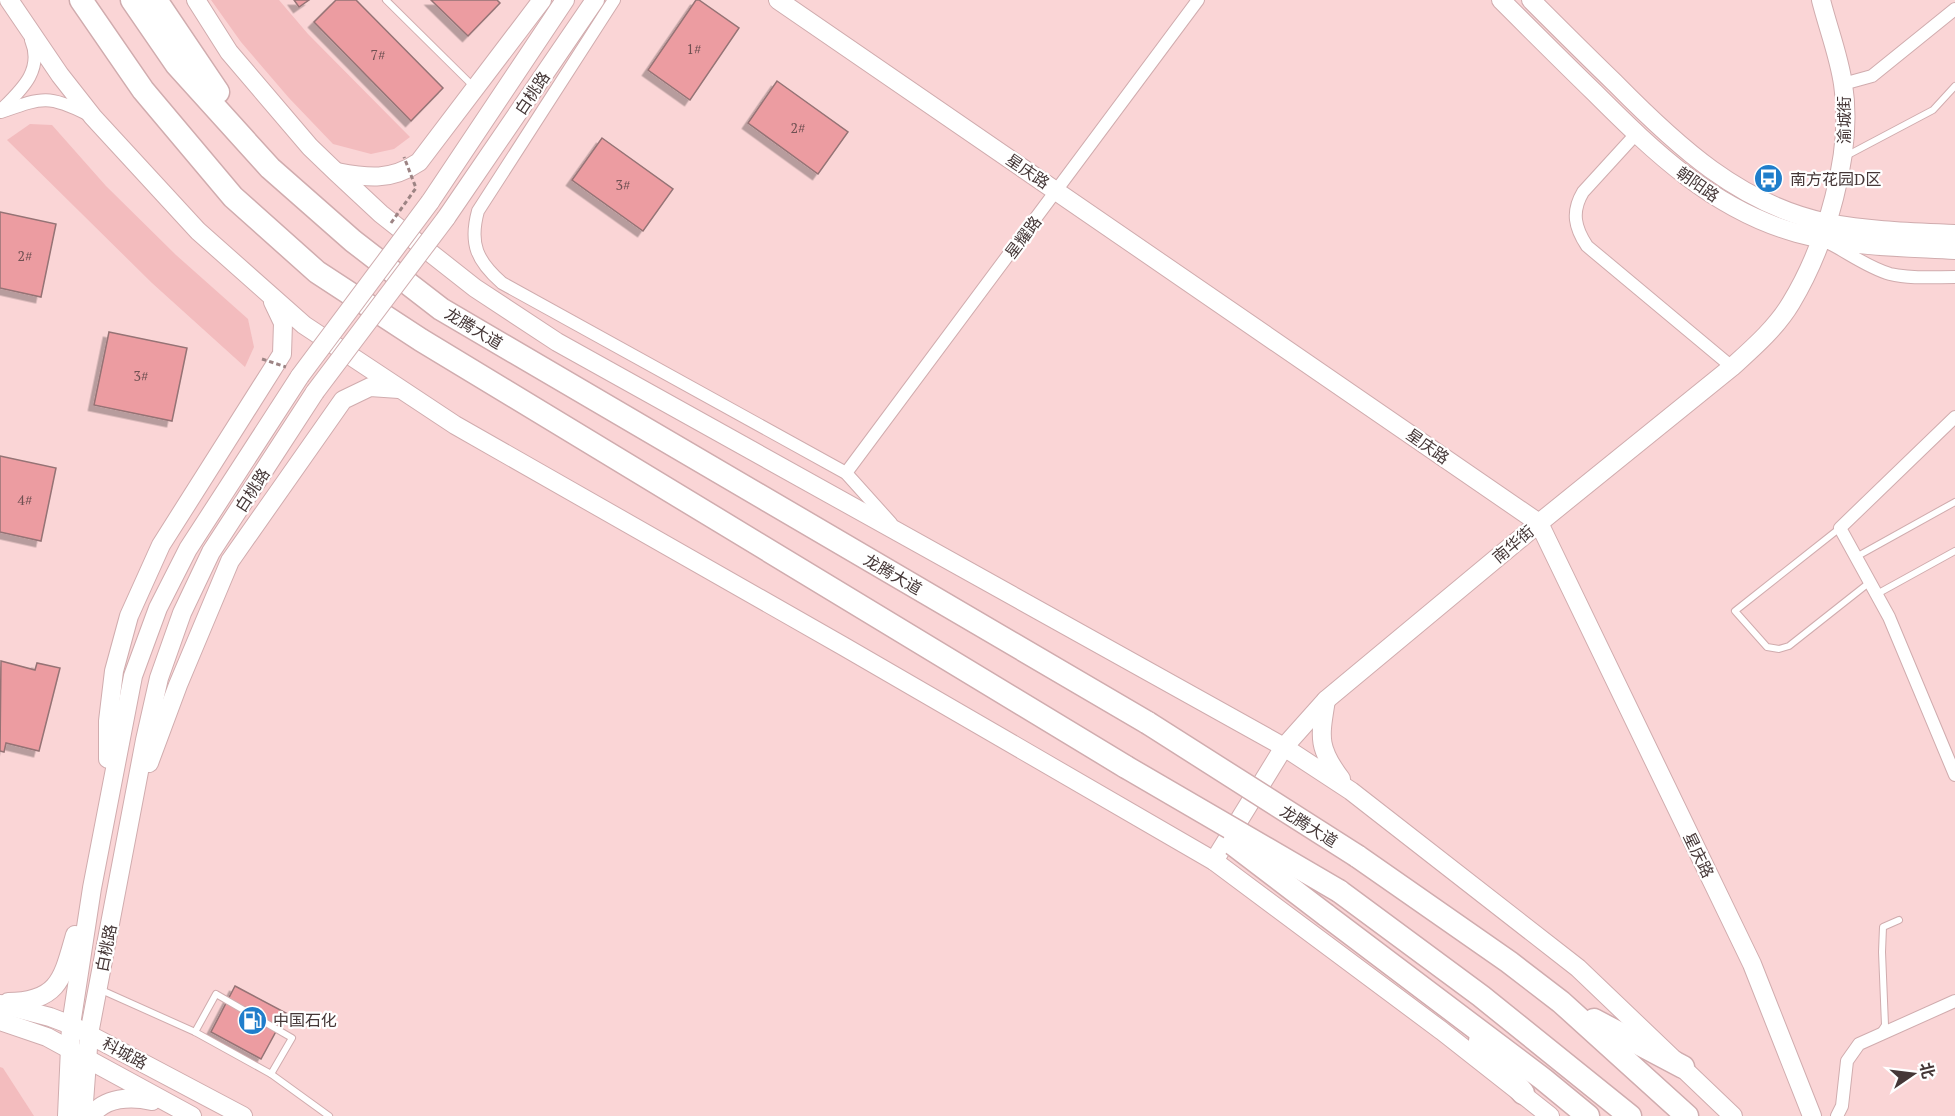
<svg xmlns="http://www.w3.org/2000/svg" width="1955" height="1116" viewBox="0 0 1955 1116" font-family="'PT Serif','Noto Sans SC',serif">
<defs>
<filter id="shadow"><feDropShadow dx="-5.5" dy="5.5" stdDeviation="0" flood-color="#0004"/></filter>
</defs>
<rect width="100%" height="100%" fill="#fad5d6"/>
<!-- green -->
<g fill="#f3bcbe">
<path d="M211,0H279L308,34L410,137L394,149L371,154L333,144L289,98L241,42Z"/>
<path d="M30,124L52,125L106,186L176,255L248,319L254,347L245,367L152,283L7,140Z"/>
<path d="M0,1067L3,1068L34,1116H0Z"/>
</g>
<!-- building -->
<g fill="#ec9ca1" stroke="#957375" stroke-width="1.5" filter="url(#shadow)">
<path d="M294,0H309L299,7Z"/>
<path d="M336,0H356L443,88L411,121L314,22Z"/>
<path d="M431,0H497L500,3L468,36Z"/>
<path d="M696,0H699L739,28L690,100L648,70Z"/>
<path d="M777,81L848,132L818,174L748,123Z"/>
<path d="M602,138L673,189L643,231L572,180Z"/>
<path d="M0,212L56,224L41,297L0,288Z"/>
<path d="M109,332L187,348L172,421L94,405Z"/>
<path d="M0,456L56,468L41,541L0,532Z"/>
<path d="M1,661L35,670L37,663L60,668L39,751L6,743L4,752L0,751Z"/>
<path d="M235,986L286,1013L261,1059L211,1032Z"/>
</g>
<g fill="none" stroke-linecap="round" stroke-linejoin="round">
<defs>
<g id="lane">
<path d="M386,0L473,86"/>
<path d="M1846,156L1933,110L1955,86"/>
<path d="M1840,528L1735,611L1767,647L1779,649L1789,646L1870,582"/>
<path d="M1856,557L1955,502"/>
<path d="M1877,594L1955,551"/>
<path d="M99,989L195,1032L271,1074L329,1116"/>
<path d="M1881,1031L1885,1025L1882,952L1883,927L1899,920"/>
<path d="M195,1032L216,994L292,1038L271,1074"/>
</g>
<g id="street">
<path d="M614,0L478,211C469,244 477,261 502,283L846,473L891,523"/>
<path d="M1843,84L1872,76L1955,9"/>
<path d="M0,111C20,91 44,71 31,40"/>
<path d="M1,112C41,98 48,94 87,114"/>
<path d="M1636,134L1583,192C1571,212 1575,228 1587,246L1732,367"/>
<path d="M1831,244C1850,254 1869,268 1890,274C1910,279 1934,277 1955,277"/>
<path d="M1955,417L1840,528L1889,617L1955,775"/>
<path d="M846,473L1198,0"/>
<path d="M1837,1116L1842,1106L1847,1061L1859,1044L1955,1001"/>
</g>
<g id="secondary">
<path d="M9,0L60,75L93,117L198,231L304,325L455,425L843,646L1214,861L1442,1031L1550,1116"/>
<path d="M196,0L229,52L310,147L336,172L381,214L475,288L557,342L1284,747L1351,791L1578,968L1733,1116"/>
<path d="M778,0L1539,523L1752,964L1812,1116"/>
<path d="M1501,0C1532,31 1563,62 1595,93C1654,152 1714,210 1797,233C1848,247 1903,247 1955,250"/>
<path d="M1531,0C1559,28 1587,56 1615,83C1676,145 1740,205 1828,223C1870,231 1913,232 1955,234"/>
<path d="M337,172C368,178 391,181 419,162L542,0"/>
<path d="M430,202L565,0"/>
<path d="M446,218L595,0"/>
<path d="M1326,700C1320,737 1317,747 1341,779"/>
<path d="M108,759V721L114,671L129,616L161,545L282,354L283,323L273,302"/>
<path d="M149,763L178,685L230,561L343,400L370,387L399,389"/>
<path d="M1214,861L1284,747L1326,700L1539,523L1732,367C1753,348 1776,328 1791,303C1826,245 1854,152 1843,84C1839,56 1828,28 1821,0"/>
<path d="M8,1002C60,1002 63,976 75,935"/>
<path d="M0,1004L50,1017L71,1025L243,1116"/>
<path d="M0,1021L47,1037L192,1116"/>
<path d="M67,1116L71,1025L92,888L133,676L158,608L188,549L300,376"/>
<path d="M83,1116L89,1034L145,740L159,678L182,613L211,552L315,392"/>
<path d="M91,1116C105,1097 131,1096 152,1101"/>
</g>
<g id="highway">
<path d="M81,0L143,90L233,197L317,272L421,340L1126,767"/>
<path d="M132,0L176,64L270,168L353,241L441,309L1148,723"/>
<path d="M156,0L218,92"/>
<path d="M1357,856L1509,962L1561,1002L1687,1116"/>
<path d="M1339,891L1481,996L1630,1116"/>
<path d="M1326,915L1543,1079L1588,1116"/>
<path d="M1594,1020L1683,1067"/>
<path d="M1480,1041L1523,1093"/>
</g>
</defs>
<!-- lane casing -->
<use href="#lane" stroke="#d0acae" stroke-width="8"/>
<!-- street casing -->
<use href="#street" stroke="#d0acae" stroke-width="14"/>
<!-- secondary casing -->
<use href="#secondary" stroke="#d0acae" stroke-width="20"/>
<!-- highway casing -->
<use href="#highway" stroke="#d0acae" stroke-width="25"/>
<!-- lane -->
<use href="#lane" stroke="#fff" stroke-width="6"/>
<!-- street -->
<use href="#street" stroke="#fff" stroke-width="12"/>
<!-- secondary -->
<use href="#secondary" stroke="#fff" stroke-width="18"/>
<!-- highway -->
<use href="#highway" stroke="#fff" stroke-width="22"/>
<defs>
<g id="secondary-bridge">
<path d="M300,376L430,202"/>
<path d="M315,392L446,218"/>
</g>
<g id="highway-bridge">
<path d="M1148,723L1357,856"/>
<path d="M1126,767L1339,891"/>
<path d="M1233,844L1326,915"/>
</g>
</defs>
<!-- secondary-bridge casing -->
<use href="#secondary-bridge" stroke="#d0acae" stroke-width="20" stroke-linecap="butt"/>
<!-- highway-bridge casing -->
<use href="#highway-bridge" stroke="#d0acae" stroke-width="25" stroke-linecap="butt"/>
<!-- path-bridge -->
<g stroke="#9d8484" stroke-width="3" stroke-dasharray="4.5 3" stroke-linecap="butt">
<path d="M391,223L416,188L404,157"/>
<path d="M262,359L286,367"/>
</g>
<!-- secondary-bridge -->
<use href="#secondary-bridge" stroke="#fff" stroke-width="18"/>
<!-- highway-bridge -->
<use href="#highway-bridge" stroke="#fff" stroke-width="22"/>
</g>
<!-- icons -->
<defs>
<symbol id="bus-disc" viewBox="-11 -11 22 22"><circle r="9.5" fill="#207ecb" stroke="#fff"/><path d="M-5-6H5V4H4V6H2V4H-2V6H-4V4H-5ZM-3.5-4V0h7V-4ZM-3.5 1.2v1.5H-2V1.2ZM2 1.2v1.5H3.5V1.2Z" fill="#fff"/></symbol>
<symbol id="fuel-disc" viewBox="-11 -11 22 22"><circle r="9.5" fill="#207ecb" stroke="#fff"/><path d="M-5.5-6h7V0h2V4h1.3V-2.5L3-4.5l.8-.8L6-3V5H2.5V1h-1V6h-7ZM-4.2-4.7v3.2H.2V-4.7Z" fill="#fff"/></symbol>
</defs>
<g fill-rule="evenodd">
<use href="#bus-disc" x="1752" y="162" width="33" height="33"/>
<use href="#fuel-disc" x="236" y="1004" width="33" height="33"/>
</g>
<g text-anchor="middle" stroke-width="4.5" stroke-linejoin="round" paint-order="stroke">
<!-- number labels -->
<g font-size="14" fill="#6f5052">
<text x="694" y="54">1#</text>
<text x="378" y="60">7#</text>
<text x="798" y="133">2#</text>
<text x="623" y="190">3#</text>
<text x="25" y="261">2#</text>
<text x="141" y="381">3#</text>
<text x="25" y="505">4#</text>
</g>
<!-- street labels -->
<g font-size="16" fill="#453737" stroke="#fff">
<text transform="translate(532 93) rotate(-56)" y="6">白桃路</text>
<text transform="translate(1844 120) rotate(-90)" y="6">渝城街</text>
<text transform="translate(1028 171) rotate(34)" y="6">星庆路</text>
<text transform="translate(1698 184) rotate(35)" y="6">朝阳路</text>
<text transform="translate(1023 237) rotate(-53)" y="6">星耀路</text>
<text transform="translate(474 328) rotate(31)" y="6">龙腾大道</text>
<text transform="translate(1428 446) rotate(35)" y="6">星庆路</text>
<text transform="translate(252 490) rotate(-57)" y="6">白桃路</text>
<text transform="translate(1513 544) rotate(-40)" y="6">南华街</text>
<text transform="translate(893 574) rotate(30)" y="6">龙腾大道</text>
<text transform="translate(1309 826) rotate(32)" y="6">龙腾大道</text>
<text transform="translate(1699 855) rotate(64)" y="6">星庆路</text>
<text transform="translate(106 948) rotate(-79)" y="6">白桃路</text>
<text transform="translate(125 1053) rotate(28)" y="6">科城路</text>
</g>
<!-- poi labels -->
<g font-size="16" fill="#453737" stroke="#fff" text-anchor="start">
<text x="1790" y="185">南方花园D区</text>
<text x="273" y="1026">中国石化</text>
</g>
</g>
<!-- north arrow -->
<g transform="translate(1913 1074) rotate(76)" stroke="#ffffff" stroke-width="4.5" paint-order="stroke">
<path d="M0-4.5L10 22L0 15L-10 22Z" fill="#453737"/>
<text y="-9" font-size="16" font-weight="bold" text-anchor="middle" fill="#453737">北</text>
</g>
</svg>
